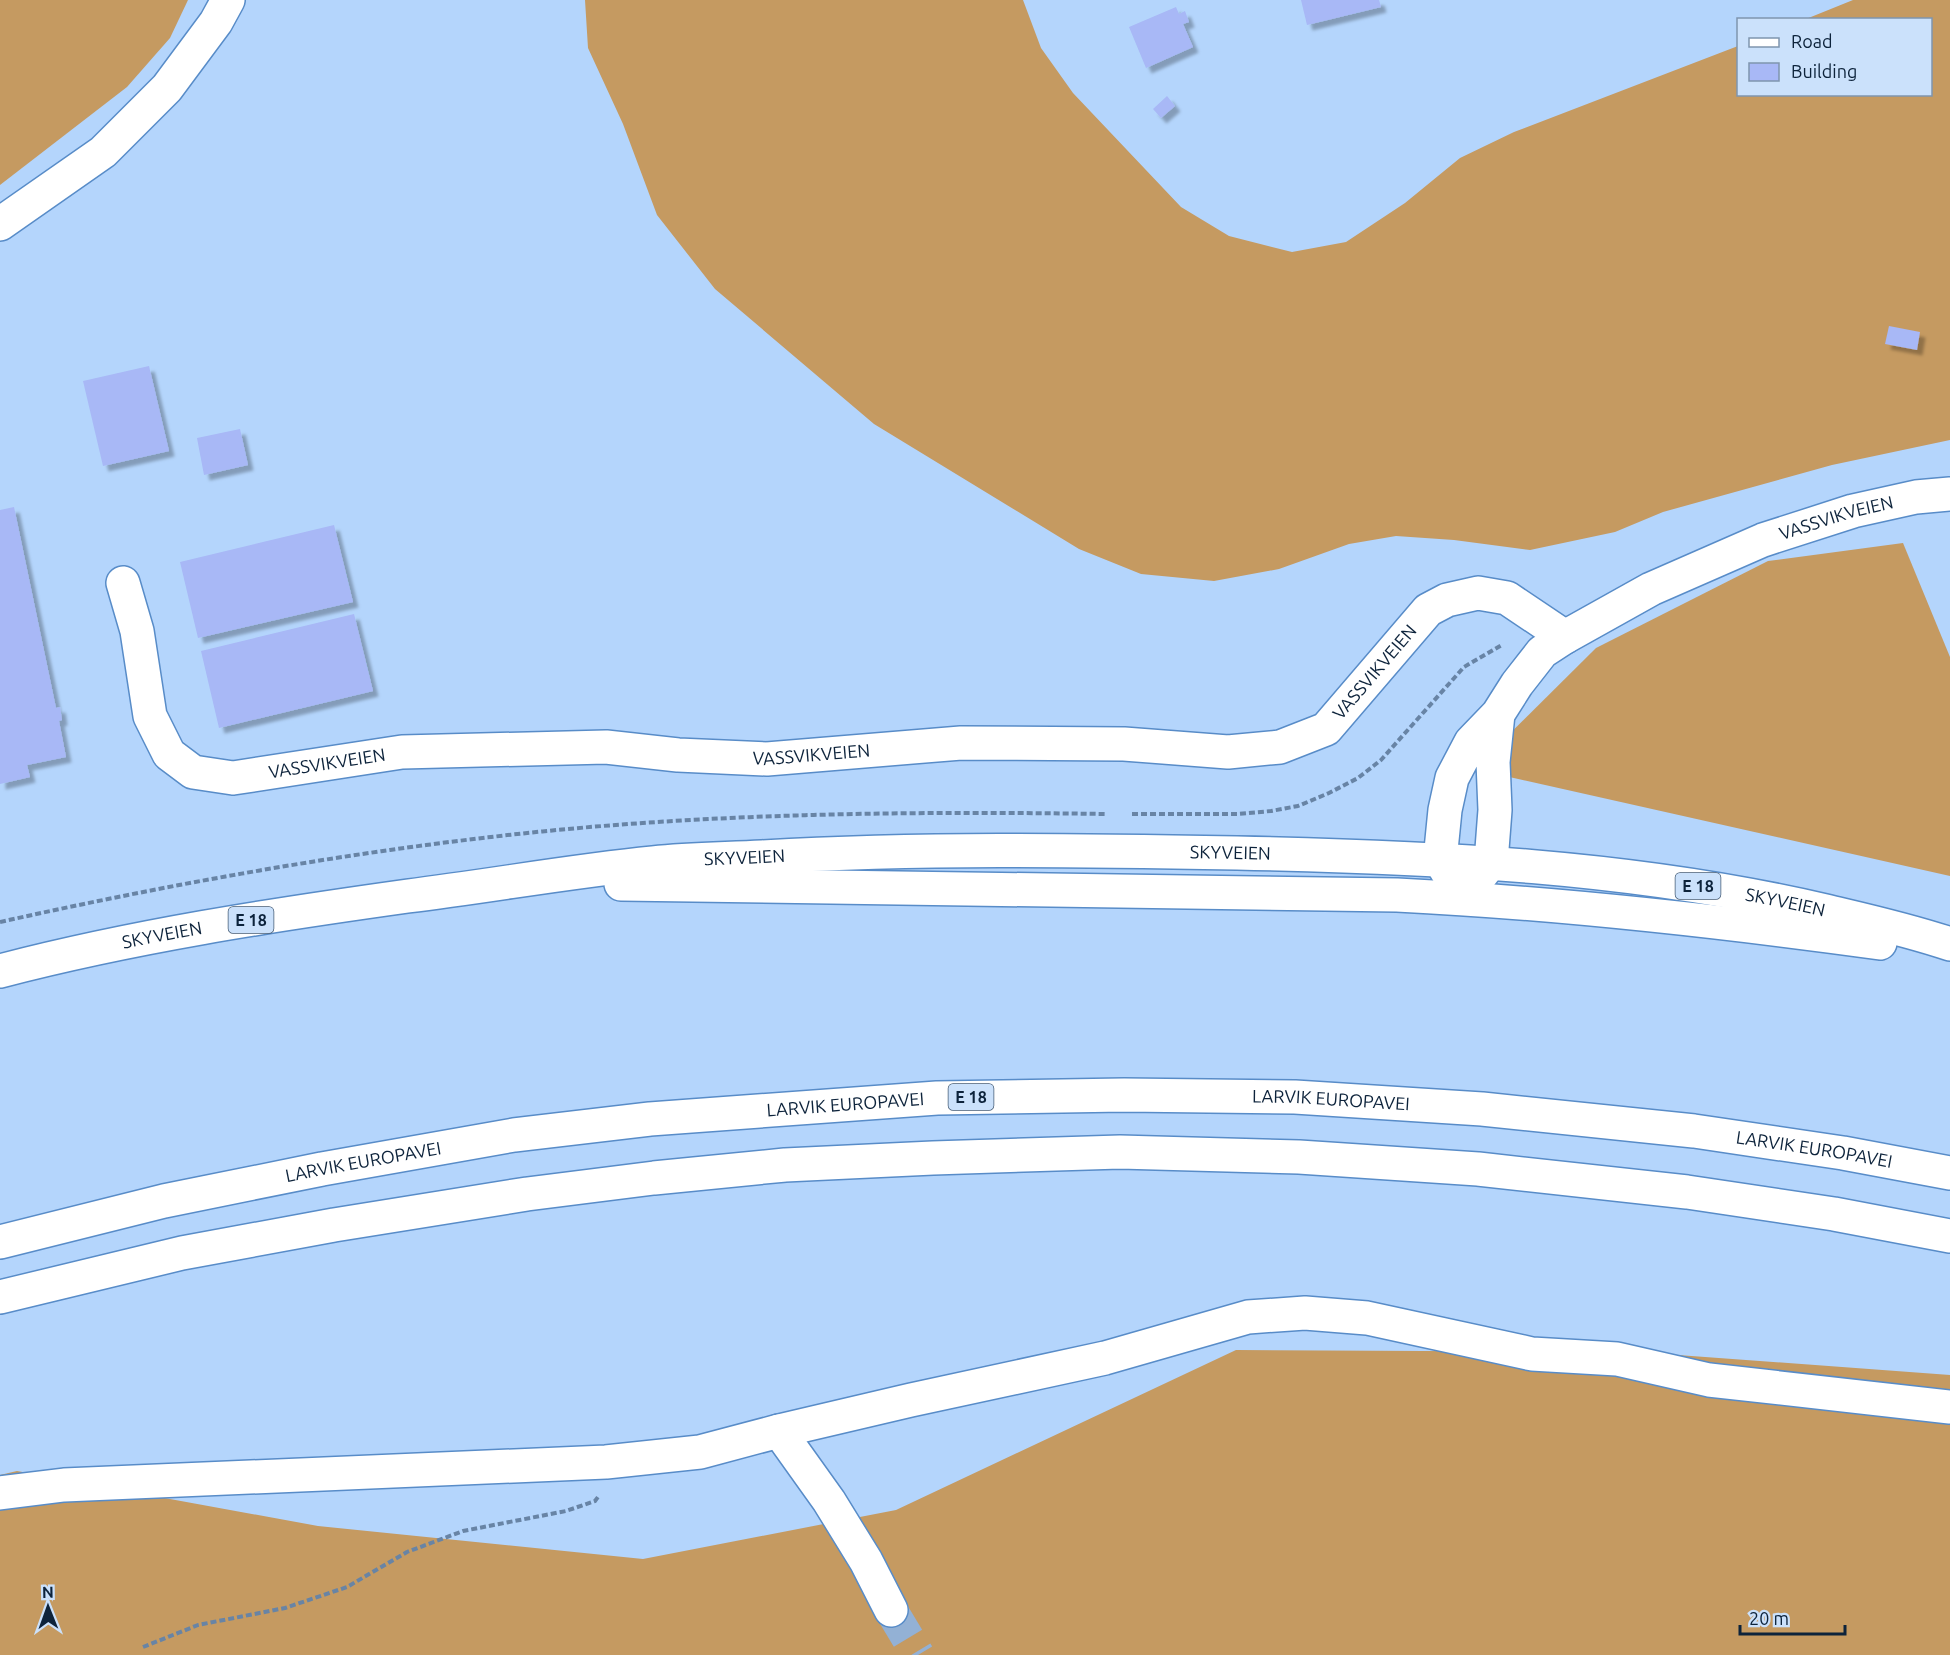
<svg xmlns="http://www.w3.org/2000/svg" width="1950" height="1655" viewBox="0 0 1950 1655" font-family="Ubuntu,sans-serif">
<defs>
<filter id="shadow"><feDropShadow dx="5.5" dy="5.5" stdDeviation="1.5" flood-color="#0004"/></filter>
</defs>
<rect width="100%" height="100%" fill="#b4d5fc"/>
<!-- forest -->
<g fill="#c59a61">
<path d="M0,0H188L170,38L127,87L0,185Z"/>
<path d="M585,0H1023L1041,48L1073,93L1181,207L1229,236L1292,252L1346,242L1405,203L1460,158L1514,132L1738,46V94H1930V20L1806,19L1853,0H1950V440L1832,465L1663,512L1615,532L1530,550L1454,540L1396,536L1349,544L1279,569L1214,581L1141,574L1079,549L874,424L715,289L657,215L623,124L588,48Z"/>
<path d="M1903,543L1950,657V876L1474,769L1596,648L1768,561Z"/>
<path d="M1236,1350L1637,1352L1950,1375V1655H0V1475L17,1471L318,1526L643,1559L896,1510Z"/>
</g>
<!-- building -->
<g fill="#a8b8f6" filter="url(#shadow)">
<path d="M1301,0H1379L1381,7L1307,25Z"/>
<path d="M1176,7L1179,14L1185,11L1189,22L1183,24L1193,47L1146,68L1129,27Z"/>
<path d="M1167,96L1175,106L1161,118L1153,109Z"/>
<path d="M1889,326L1920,332L1917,350L1885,344Z"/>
<path d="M149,366L169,451L103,466L83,381Z"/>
<path d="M240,429L248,465L204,475L197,438Z"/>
<path d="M14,507L56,708L60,707L62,720L59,721L66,757L27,765L30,777L0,784V510Z"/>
<path d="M334,525L353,602L198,638L180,562Z"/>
<path d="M354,614L373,691L219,728L201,651Z"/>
</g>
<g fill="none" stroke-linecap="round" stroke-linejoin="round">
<!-- minor-tunnel -->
<path stroke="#93b1d5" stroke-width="33" stroke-dasharray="33 16" stroke-linecap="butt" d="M891,1610L918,1655"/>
<defs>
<g id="minor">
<path d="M0,224L103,152L167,88L216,22L228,0"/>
<path id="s1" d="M123,583L137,631L150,716L169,754L193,772L233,778L402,752L606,747L678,755L767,759L961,743L1124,744L1228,752L1280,747L1326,729L1428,610L1447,600L1478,593L1507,598L1565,637"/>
<path id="s2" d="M1498,714L1493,762L1495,810L1491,862L1463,898L1440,860L1445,810L1452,778L1471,742L1498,714L1517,684L1542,652L1565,637L1651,589L1763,540L1853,511L1916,497L1950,494"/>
<path d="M779,1431L829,1501L866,1561L891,1610"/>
<path d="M0,1493L64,1485L606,1462L700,1452L779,1431L911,1400L1105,1358L1248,1317L1305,1313L1367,1318L1532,1354L1617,1359L1709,1380L1950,1407"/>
</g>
<g id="highway">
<path d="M621,884L1397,895C1559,903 1720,921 1880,943"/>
<path id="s3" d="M0,971C134,936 272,915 408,896C490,886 571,871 653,863C689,859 726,859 762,857C920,848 1078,850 1237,853C1434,857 1633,866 1826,911C1868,921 1909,930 1950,944"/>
<path id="s4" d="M0,1242L164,1201L322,1169L514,1135L650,1119L937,1098L1124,1095L1295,1097L1482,1109L1694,1131L1843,1153L1950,1173"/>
<path d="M0,1297L182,1253L334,1225L527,1194L654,1178L785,1165L933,1158L1120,1152L1299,1157L1478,1169L1687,1192L1834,1214L1950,1236"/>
</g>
</defs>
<!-- minor casing -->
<use href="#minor" stroke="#588cc8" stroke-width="36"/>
<!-- highway casing -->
<use href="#highway" stroke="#588cc8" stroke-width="36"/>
<!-- path -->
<g stroke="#6884a5" stroke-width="4" stroke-dasharray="6 3" stroke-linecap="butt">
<path d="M1132,814H1238L1271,811L1298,806L1329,793L1358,778L1381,760L1464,667L1502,645"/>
<path d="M0,922C162,886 326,856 491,837C695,813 902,811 1107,814"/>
<path d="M143,1647L198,1625L285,1608L347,1587L407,1552L463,1531L566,1511L595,1501L598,1497"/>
</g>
<!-- minor -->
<use href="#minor" stroke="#fff" stroke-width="33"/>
<!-- highway -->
<use href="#highway" stroke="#fff" stroke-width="33"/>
</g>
<g text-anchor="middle" stroke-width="4.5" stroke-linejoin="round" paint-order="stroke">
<!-- shield labels -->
<g fill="#cbe1fb" stroke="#465c75" stroke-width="1.5">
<rect x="1675.5" y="873" width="45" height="26" rx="4.5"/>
<rect x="228.5" y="907" width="45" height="26" rx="4.5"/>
<rect x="948.5" y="1084" width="45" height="26" rx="4.5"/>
</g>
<g font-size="16" font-weight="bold" fill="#0d233b">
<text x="1698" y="892">E 18</text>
<text x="251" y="926">E 18</text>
<text x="971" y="1103">E 18</text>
</g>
<!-- street labels -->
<g font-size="18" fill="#0d233b" stroke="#cbe1fb">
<text dy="6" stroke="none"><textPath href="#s2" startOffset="802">VASSVIKVEIEN</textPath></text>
<text dy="6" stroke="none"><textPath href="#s1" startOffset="1424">VASSVIKVEIEN</textPath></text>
<text dy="6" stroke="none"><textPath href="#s1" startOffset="830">VASSVIKVEIEN</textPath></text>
<text dy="6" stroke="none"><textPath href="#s1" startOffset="344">VASSVIKVEIEN</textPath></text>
<text dy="6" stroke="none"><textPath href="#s3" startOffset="1240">SKYVEIEN</textPath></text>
<text dy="6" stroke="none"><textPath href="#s3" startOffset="754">SKYVEIEN</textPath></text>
<text dy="6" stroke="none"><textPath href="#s3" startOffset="1798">SKYVEIEN</textPath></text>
<text dy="6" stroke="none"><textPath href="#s3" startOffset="166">SKYVEIEN</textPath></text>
<text dy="6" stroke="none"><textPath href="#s4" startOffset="1344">LARVIK EUROPAVEI</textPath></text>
<text dy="6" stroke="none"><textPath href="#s4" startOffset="858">LARVIK EUROPAVEI</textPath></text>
<text dy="6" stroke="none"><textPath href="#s4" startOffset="1830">LARVIK EUROPAVEI</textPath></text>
<text dy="6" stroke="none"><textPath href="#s4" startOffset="372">LARVIK EUROPAVEI</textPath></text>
</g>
</g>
<!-- legend -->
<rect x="1737" y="18" width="195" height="78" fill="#cbe1fb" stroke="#7f95ae" stroke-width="1.5"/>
<rect x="1749" y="38" width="30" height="9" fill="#ffffff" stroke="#7f95ae" stroke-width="1.5"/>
<text x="1791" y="48" font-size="18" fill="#0d233b">Road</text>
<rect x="1749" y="63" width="30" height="18" fill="#a8b8f6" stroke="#7f95ae" stroke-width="1.5"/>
<text x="1791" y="78" font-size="18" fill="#0d233b">Building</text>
<!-- north arrow -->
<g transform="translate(48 1607) rotate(359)" stroke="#cbe1fb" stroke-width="4.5" paint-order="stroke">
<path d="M0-4.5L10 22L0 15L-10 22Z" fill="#0d233b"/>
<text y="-9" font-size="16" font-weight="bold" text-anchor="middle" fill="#0d233b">N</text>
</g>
<!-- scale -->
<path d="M1740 1625v9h105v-9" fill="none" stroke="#0d233b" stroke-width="3"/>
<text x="1749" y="1625" font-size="18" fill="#0d233b" stroke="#cbe1fb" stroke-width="4.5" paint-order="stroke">20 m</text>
</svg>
